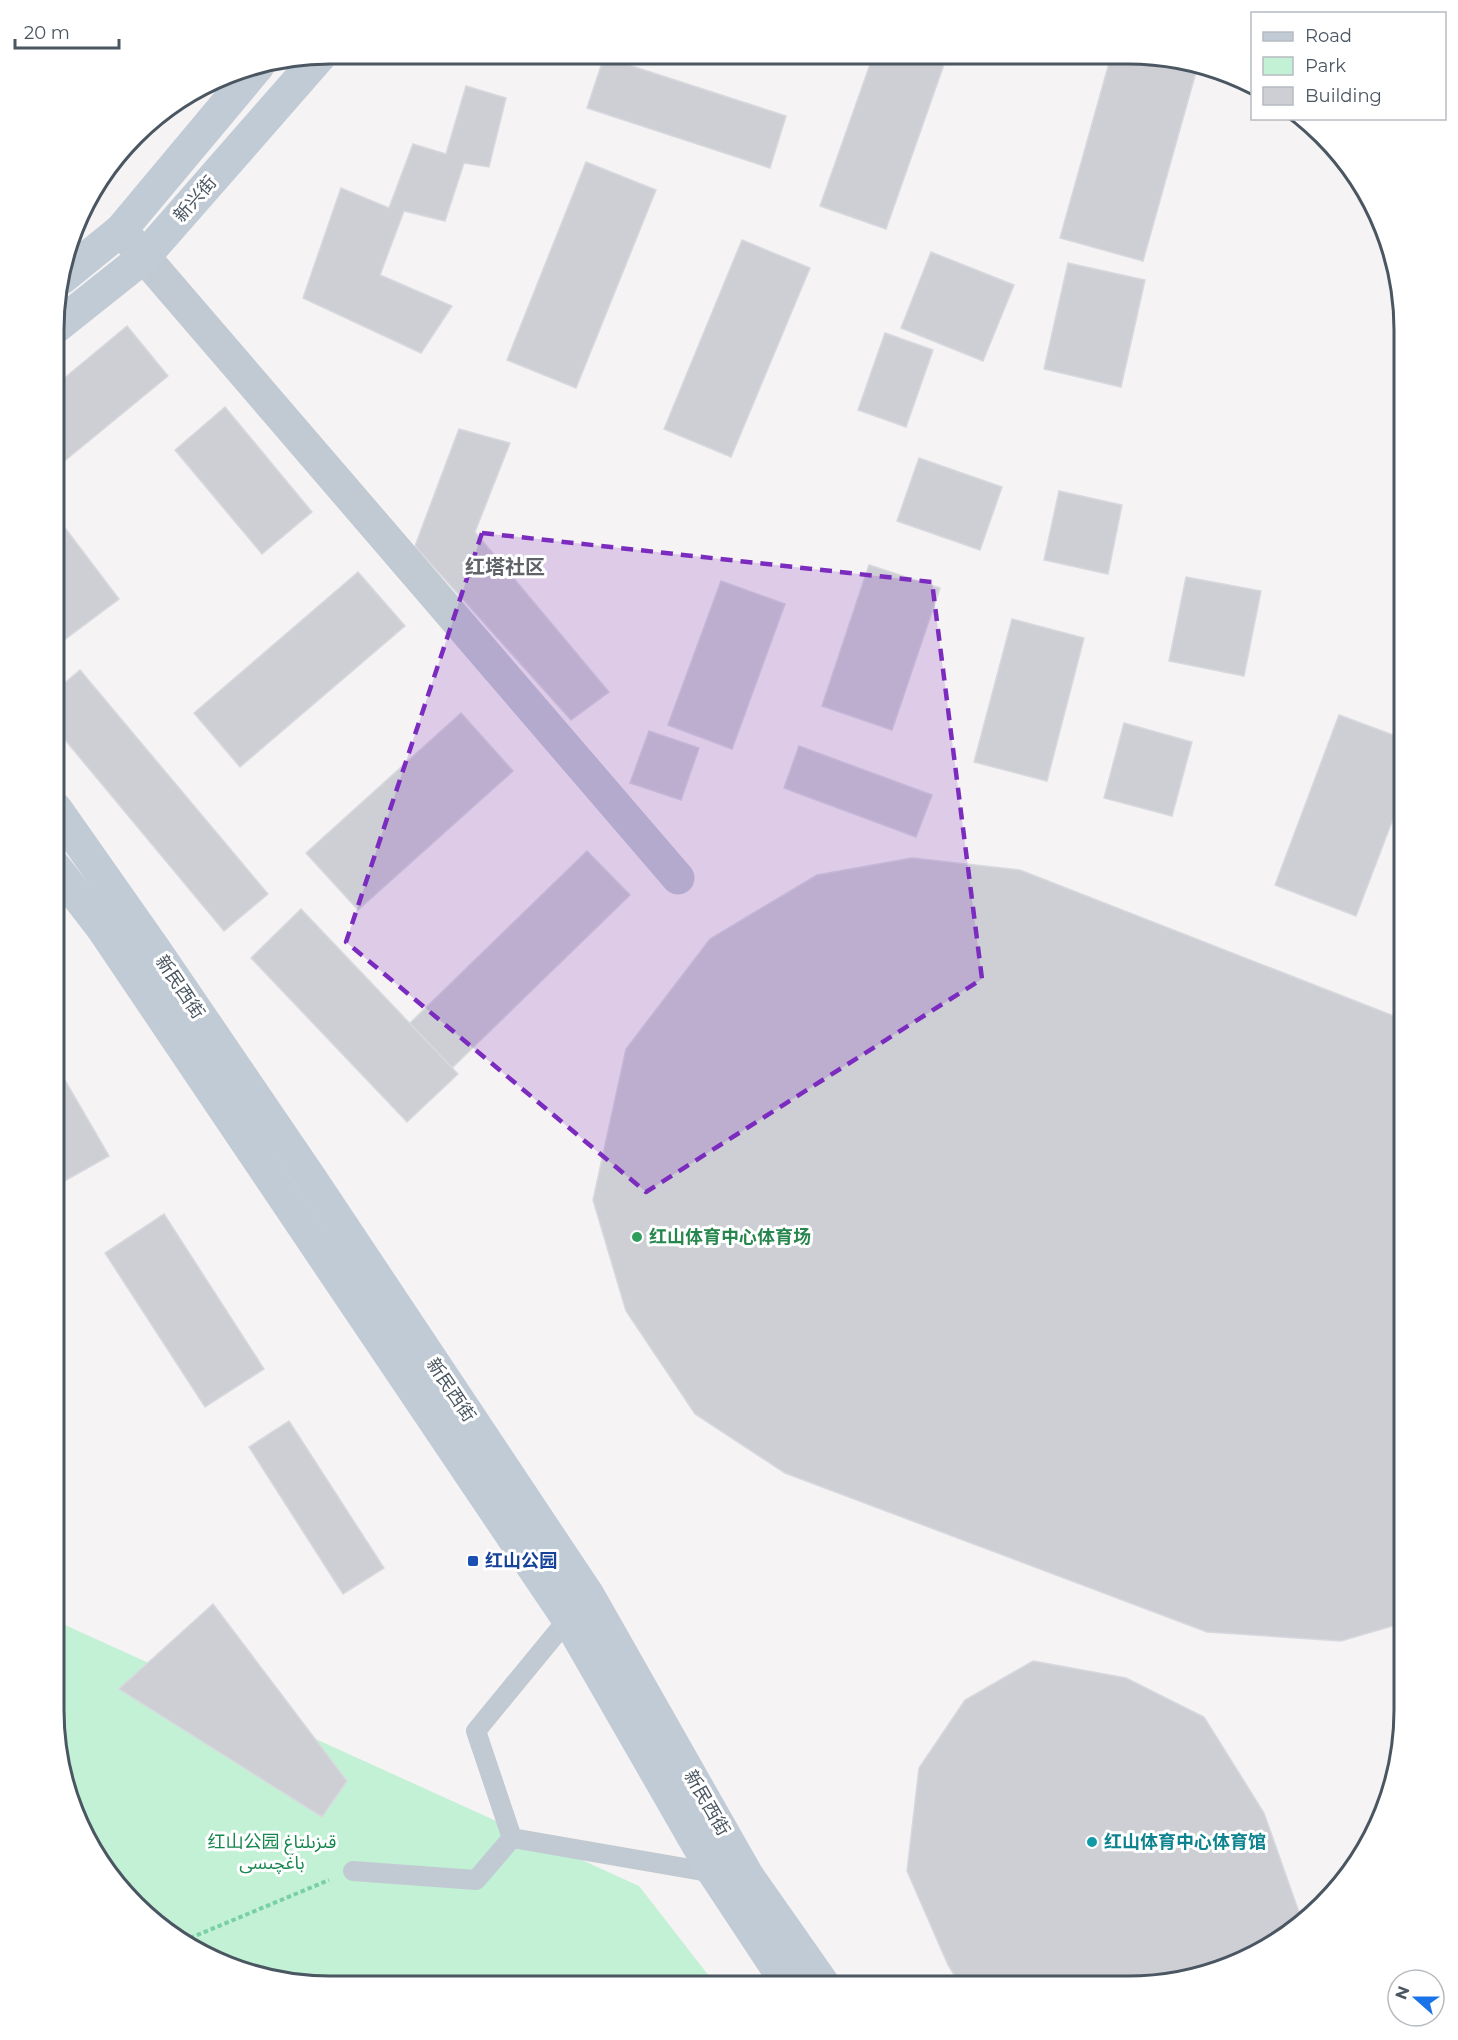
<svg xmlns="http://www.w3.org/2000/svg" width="1458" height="2040" viewBox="0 0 1458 2040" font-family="Montserrat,'Noto Sans Arabic','Noto Sans SC',sans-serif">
<rect width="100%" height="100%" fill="#f5f3f3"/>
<!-- green -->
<path fill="#c3f1d5" d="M54,1620L639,1886L716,1985L295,1984L225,1965L162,1929L82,1832L54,1710Z"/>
<!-- building -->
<g fill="#cdcfd5" stroke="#d7d9de" stroke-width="1.5">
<path d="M873,56H947L886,229L820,206Z"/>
<path d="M1111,56H1164L1198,65L1143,261L1060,238Z"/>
<path d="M604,57L786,116L770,168L587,108Z"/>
<path d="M466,86L506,98L489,167L464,163L445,221L404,211L380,275L452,306L421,353L303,298L341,188L389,208L413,144L446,154Z"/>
<path d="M586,162L656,190L576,388L507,360Z"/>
<path d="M742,240L810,268L731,457L664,429Z"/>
<path d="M931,252L1014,285L983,361L901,328Z"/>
<path d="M1068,263L1145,280L1121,387L1044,369Z"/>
<path d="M127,326L168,376L56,468V385Z"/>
<path d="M885,333L933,350L906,427L858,410Z"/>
<path d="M225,407L312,512L262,554L175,450Z"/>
<path d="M459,429L510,443L475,532L609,692L571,720L415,546Z"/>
<path d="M919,458L1002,487L980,550L897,521Z"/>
<path d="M1059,491L1122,505L1108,574L1044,560Z"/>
<path d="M56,516L119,599L56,646Z"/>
<path d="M869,565L940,588L892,730L822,706Z"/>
<path d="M358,572L405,626L240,767L194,713Z"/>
<path d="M1186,577L1261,591L1244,676L1169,661Z"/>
<path d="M721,581L785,604L732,749L668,725Z"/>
<path d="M1012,619L1084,638L1047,781L974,762Z"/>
<path d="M80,670L268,894L224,931L56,729V690Z"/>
<path d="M461,713L513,771L358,910L306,853Z"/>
<path d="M1339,715L1404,739V790L1356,916L1275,885Z"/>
<path d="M1124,723L1192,742L1172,816L1104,798Z"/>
<path d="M649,731L699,748L681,800L630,783Z"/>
<path d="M799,746L932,795L916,837L784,788Z"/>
<path d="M587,851L630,895L452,1068L409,1024Z"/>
<path d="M912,858L1020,870L1404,1020L1403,1623L1341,1641L1207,1632L785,1473L695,1414L626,1311L593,1200L626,1049L710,939L817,875Z"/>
<path d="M301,909L458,1074L407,1122L251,958Z"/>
<path d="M55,1063L109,1156L61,1183L55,1173Z"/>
<path d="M164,1214L264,1369L205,1407L105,1253Z"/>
<path d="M289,1421L384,1568L343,1594L249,1447Z"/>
<path d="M213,1604L347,1781L322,1817L119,1689Z"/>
<path d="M1033,1661L1126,1678L1204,1717L1264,1813L1300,1915L1298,1926L1250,1958L1128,1986H961L948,1965L907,1871L919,1768L965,1700Z"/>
</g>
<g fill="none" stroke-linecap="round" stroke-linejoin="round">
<!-- path -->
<path stroke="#7ad0a6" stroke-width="4" stroke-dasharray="4.5 3" stroke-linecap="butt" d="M183,1941L329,1880"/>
<!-- lane -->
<g stroke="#c1cad2" stroke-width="20">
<path d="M568,1619L476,1731L512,1838L714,1873"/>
<path d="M353,1871L476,1880L512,1838"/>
</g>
<!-- street -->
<path stroke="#c1cad2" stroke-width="33" d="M121,230L678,878"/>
<!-- secondary -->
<g stroke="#c1cbd6" stroke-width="33">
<path d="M62,278L121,230L258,66"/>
<path d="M56,327L144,257L320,56"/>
<path d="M56,809L155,950L311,1179L588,1595L747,1875L824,1985"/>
<path d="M55,867L103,929L568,1619L714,1873L788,1985"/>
</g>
</g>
<!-- marked area -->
<path fill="#7b2cbf" fill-opacity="0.2" stroke="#7b2cbf" stroke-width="4.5" stroke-dasharray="12 8" stroke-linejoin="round" d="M482,533L932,582L982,979L646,1192L346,942Z"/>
<!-- markers -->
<circle fill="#2e9e5b" stroke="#fff" stroke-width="2" cx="637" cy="1237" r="6"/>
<rect fill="#1a4fb4" stroke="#fff" stroke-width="2" x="467" y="1555" width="12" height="12" rx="3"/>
<circle fill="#0f9aa8" stroke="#fff" stroke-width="2" cx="1092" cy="1842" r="6"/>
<g text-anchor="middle" stroke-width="6" stroke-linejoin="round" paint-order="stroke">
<!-- street labels -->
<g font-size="18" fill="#4a5661" stroke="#fff">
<text transform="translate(195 199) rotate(-49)" y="6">新兴街</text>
<text transform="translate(180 987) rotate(56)" y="6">新民西街</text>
<text transform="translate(451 1390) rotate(56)" y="6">新民西街</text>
<text transform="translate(707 1803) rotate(60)" y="6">新民西街</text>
</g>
<!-- leisure labels -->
<g font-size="18" font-weight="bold" fill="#27864d" stroke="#fff" text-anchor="start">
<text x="649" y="1243">红山体育中心体育场</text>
</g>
<!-- transit labels -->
<g font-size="18" font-weight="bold" fill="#164399" stroke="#fff" text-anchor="start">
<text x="485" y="1567">红山公园</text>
</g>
<!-- park labels -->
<g font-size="18" fill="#17864f" stroke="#fff">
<text x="272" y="1848">红山公园 قىزىلتاغ<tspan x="272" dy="21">باغچىسى</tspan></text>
</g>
<!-- culture labels -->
<g font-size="18" font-weight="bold" fill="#0d838f" stroke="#fff" text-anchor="start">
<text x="1104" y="1848">红山体育中心体育馆</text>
</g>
<!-- neighbourhood labels -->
<g font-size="20" font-weight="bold" fill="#5f6368" stroke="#fff">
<text x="505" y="574">红塔社区</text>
</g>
</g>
<!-- crop -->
<path d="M0 0H1458V2040H0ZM330 64H1128A266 266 0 0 1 1394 330V1710A266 266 0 0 1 1128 1976H330A266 266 0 0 1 64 1710V330A266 266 0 0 1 330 64Z" fill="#fff" fill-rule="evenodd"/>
<path fill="none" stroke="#4a5661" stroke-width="3" d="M330 64H1128A266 266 0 0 1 1394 330V1710A266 266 0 0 1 1128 1976H330A266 266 0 0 1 64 1710V330A266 266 0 0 1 330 64Z"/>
<!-- legend -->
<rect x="1251" y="12" width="195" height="108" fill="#ffffff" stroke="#b7bbc0" stroke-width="1.5"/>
<rect x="1263" y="32" width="30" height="9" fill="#c1cbd6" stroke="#b7bbc0" stroke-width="1.5"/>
<text x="1305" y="42" font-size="18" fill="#4a5661">Road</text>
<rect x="1263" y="57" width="30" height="18" fill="#c3f1d5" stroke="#b7bbc0" stroke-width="1.5"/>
<text x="1305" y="72" font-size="18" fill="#4a5661">Park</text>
<rect x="1263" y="87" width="30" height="18" fill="#cdcfd5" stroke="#b7bbc0" stroke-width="1.5"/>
<text x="1305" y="102" font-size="18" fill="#4a5661">Building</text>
<!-- north arrow -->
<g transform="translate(1416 1998) rotate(291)"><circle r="28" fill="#ffffff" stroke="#b7bbc0" stroke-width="1.5"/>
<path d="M0-4.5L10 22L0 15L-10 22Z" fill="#1a73e8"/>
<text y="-9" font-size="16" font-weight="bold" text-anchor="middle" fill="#4a5661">N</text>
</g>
<!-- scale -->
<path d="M15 39v9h104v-9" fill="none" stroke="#4a5661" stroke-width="3"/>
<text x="24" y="39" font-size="18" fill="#4a5661" stroke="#ffffff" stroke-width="4.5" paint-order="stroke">20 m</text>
</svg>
